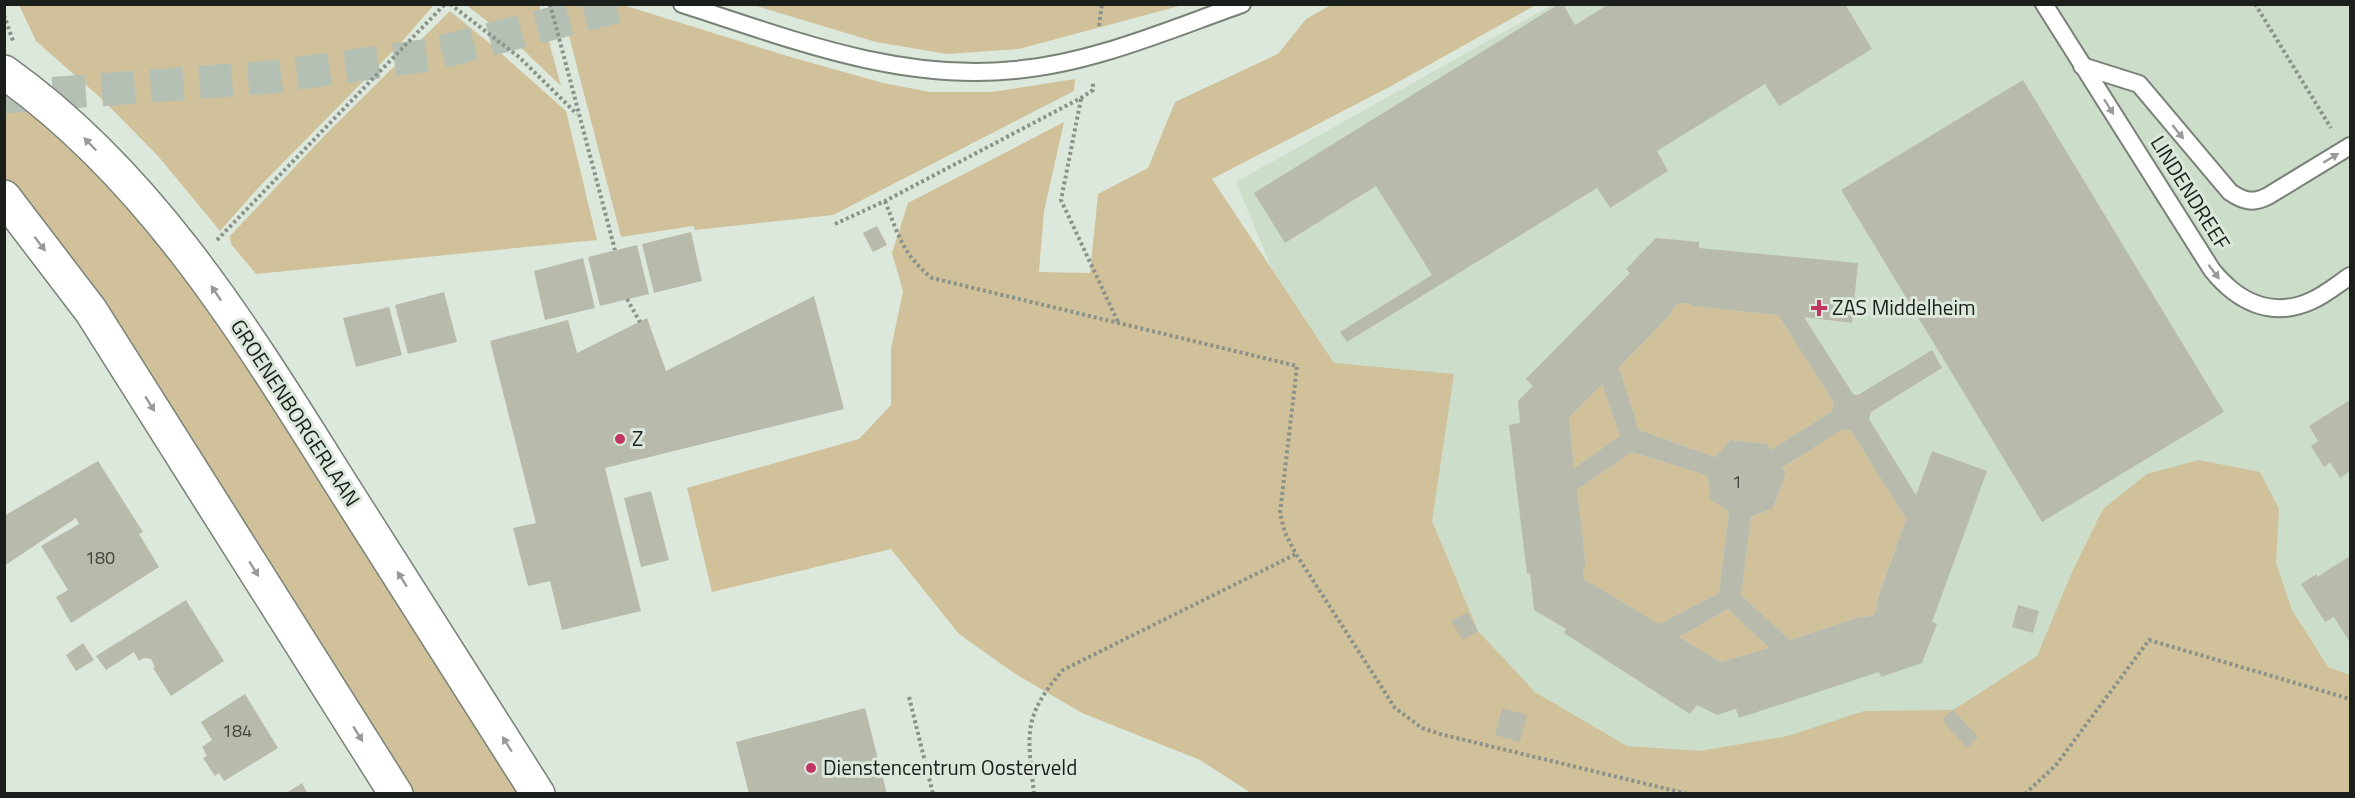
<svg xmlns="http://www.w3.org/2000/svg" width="2355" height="798" viewBox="0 0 2355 798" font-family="'Titillium Web',sans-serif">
<rect width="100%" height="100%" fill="#dce8db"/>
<!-- built -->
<path fill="#ccddca" d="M1552,5H2350V793L1668,794L1406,778L1340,434L1236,182Z"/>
<!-- green -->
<g fill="#d1c19a">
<path d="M432,4V7L399,45L261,185L220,231L158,156L103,100L36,41L19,5Z"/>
<path d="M466,5H539L561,86L517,44Z"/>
<path d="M561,5H623L787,56L883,83L930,92H992L1075,79L1074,91L833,215L695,230L693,226L621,237Z"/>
<path d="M753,5H1183L1019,49L947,54L876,42Z"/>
<path d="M1331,5H1536L1393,85L1212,179L1334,363L1454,374L1432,521L1478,631L1535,692L1627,746L1700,751L1788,736L1864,711L1953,710L2037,656L2073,570L2103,509L2147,474L2199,460L2260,472L2279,509L2276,563L2292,610L2328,667L2350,675V793H1251L1200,760L1082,713L1014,673L959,634L891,549L712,592L687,488L859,439L891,405V349L903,291L892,253L908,203L1064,122L1044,211L1039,272L1090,273L1098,194L1148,168L1175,102L1278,54L1306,19Z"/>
<path d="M450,11L494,47L566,111L597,240L256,274L231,244L230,236L324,136Z"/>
<path d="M16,100L88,166L134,216L210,309L517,793H413L170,405L35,213L5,178L4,115Z"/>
<path d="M1678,303L1691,304L1692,306L1778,315L1834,403L1832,411L1771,450L1767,444L1731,440L1715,457L1639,430L1619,367L1672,313L1671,311Z"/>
<path d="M1602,384L1620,436L1574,468L1569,418Z"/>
<path d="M1843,429L1851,431L1906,519L1876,602L1878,603L1874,615L1863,618L1862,616L1790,640L1741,595L1751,517L1773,508L1786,473L1782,468Z"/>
<path d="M1632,452L1708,476L1710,500L1729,511L1719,593L1659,624L1584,579L1583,567H1586L1577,490Z"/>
<path d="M1728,609L1769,648L1721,662L1679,637Z"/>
</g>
<!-- building -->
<g fill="#b8bbac" fill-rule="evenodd">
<path d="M1559,4H1563L1575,25L1609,4H1845L1872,49L1779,106L1765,84L1657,151L1668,171L1610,208L1597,188L1347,342L1340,332L1432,275L1376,186L1285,243L1254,193Z"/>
<path d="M2023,80L2224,412L2042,522L1841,190Z"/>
<path d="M877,226L887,245L873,252L863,233Z"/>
<path d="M691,232L702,281L654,293L642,244Z"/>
<path d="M1656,238L1699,242V248L1858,263L1852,323L1804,317L1853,394L1858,395L1932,350L1942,368L1871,412L1869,419L1916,495L1932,451L1987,471L1932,622L1937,624L1922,663L1881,677L1879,672L1739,718L1736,709L1717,715L1697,705L1690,714L1564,633L1566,629L1534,610L1530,573L1527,574L1509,425L1520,423L1518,401L1533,386L1526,379L1630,273L1626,269ZM1678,303L1691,304V306L1778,315L1834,403L1832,411L1771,450L1767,444L1731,440L1715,457L1639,430L1619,367L1673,312L1671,311ZM1602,384L1620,436L1574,468L1569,418ZM1843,429L1851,431L1906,519L1876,603H1878L1874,615L1863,618L1862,616L1790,640L1741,595L1751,517L1773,508L1786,473L1782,468ZM1632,452L1708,476L1710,500L1729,511L1719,593L1659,624L1584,579L1583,567H1586L1577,490ZM1728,609L1769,648L1721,662L1679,637Z"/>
<path d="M637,245L649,294L600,306L588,257Z"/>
<path d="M583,258L595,308L545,320L534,271Z"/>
<path d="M444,292L457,342L408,354L395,305Z"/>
<path d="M814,296L844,409L605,468L641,611L562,630L550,581L528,586L513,528L536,523L490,341L568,320L577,353L647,318L666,371Z"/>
<path d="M389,307L402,355L356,367L343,318Z"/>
<path d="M2350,400V471L2340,478L2330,462L2324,467L2311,446L2318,441L2309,426Z"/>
<path d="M98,461L143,532L139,534L159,567L71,623L56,597L68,590L41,546L79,524L76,518L4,566V516Z"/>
<path d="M651,491L669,560L641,567L624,498Z"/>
<path d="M2350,556V640L2349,641L2334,617L2325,622L2301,584L2317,574V577Z"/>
<path d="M186,600L224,661L171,696L153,668L155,667L151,659L144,658L139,661L134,652L106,670L96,656Z"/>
<path d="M2018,605L2039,611L2033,633L2012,627Z"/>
<path d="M1467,612L1478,631L1463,640L1451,621Z"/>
<path d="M83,643L94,660L76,671L66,655Z"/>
<path d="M245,694L278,748L224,781L219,773L215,776L203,758L207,756L202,747L212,740L201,722Z"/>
<path d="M865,708L887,794H749L736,742Z"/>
<path d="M1502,708L1527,715L1520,742L1495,735Z"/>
<path d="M1953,710L1978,737L1967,748L1942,720Z"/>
<path d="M302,783L308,794H285Z"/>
</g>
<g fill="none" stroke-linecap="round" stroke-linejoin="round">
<!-- motorway-tunnel -->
<path stroke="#b5c0b5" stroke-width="33" stroke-dasharray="33 16" stroke-linecap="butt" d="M4,97L272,77L430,55L627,4"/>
<defs>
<g id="service">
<path d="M682,4C791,39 899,82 1015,70C1093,63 1168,30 1242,4"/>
<path d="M2044,4L2212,270C2237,301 2271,319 2311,301C2325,295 2338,284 2350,276"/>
<path d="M2082,66L2139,84L2230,192C2243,201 2253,204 2268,196L2350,146"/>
</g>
<g id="tertiary">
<path d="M4,72C149,175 243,328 336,476C404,582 471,688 538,794"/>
<path d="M4,197L91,311L396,794"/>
</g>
</defs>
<!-- service casing -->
<use href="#service" stroke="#788277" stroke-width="20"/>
<!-- tertiary casing -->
<use href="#tertiary" stroke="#788277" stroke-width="36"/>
<!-- path -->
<g stroke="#8a9289" stroke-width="4" stroke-dasharray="3 3" stroke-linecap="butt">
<path d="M450,4L519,57L577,114"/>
<path d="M550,4L615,250"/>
<path d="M2255,4L2331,128"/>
<path d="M4,15L13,41"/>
<path d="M1099,26L1102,4"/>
<path d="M1081,99L1061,200L1118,322"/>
<path d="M885,201C898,234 903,255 932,278L1297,366L1280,513L1285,533L1296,554L1395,708L1422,728L1440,734L1688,794"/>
<path d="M835,224L885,201L1081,98L1093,90V81"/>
<path d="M217,240L445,4"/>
<path d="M627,299L640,322"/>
<path d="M909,697L933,794"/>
<path d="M1034,794C1028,735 1021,718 1063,670L1296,554"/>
<path d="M2025,794L2056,765L2149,640L2350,699"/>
</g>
<!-- service -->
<use href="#service" stroke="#fff" stroke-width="16"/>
<!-- tertiary -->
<use href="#tertiary" stroke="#fff" stroke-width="33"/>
</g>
<!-- one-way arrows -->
<defs><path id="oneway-solid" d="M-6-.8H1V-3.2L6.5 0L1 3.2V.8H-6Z" transform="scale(1.5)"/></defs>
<g fill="#989a98">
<use href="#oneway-solid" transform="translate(2109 107) rotate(58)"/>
<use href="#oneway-solid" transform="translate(2178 132) rotate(51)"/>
<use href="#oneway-solid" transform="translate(90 144) rotate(-134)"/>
<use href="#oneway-solid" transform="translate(2331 158) rotate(-31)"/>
<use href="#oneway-solid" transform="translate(40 244) rotate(53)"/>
<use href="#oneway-solid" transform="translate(2214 272) rotate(53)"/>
<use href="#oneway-solid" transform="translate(216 293) rotate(-124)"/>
<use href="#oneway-solid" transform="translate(150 404) rotate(58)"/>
<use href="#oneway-solid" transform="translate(254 569) rotate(58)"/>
<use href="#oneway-solid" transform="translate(402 579) rotate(-122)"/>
<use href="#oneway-solid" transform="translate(358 734) rotate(58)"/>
<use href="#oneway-solid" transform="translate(507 744) rotate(-122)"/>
</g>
<!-- markers -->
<g fill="#c23462" stroke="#dce8db" stroke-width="2">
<path d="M1816 299h6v6h6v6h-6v6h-6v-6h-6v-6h6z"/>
<circle cx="620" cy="439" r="6"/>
<circle cx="811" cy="768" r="6"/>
</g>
<g text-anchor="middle" stroke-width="6" stroke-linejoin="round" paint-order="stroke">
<!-- number labels -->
<g font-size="18" fill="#42463f">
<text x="1737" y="488">1</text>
<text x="100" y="564">180</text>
<text x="237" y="737">184</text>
</g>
<!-- street labels -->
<g font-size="21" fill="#1b1f1b" stroke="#dce8db">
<text transform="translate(2190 193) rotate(58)" y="7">LINDENDREEF</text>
<text transform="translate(295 413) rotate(57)" y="7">GROENENBORGERLAAN</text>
</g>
<!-- poi labels -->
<g font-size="21" fill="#1b1f1b" stroke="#dce8db" text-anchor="start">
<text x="1832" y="315">ZAS Middelheim</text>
<text x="632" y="446">Z</text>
<text x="823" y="775">Dienstencentrum Oosterveld</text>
</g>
</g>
<!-- border -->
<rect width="2355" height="798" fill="none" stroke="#1b1f1b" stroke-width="12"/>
</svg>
